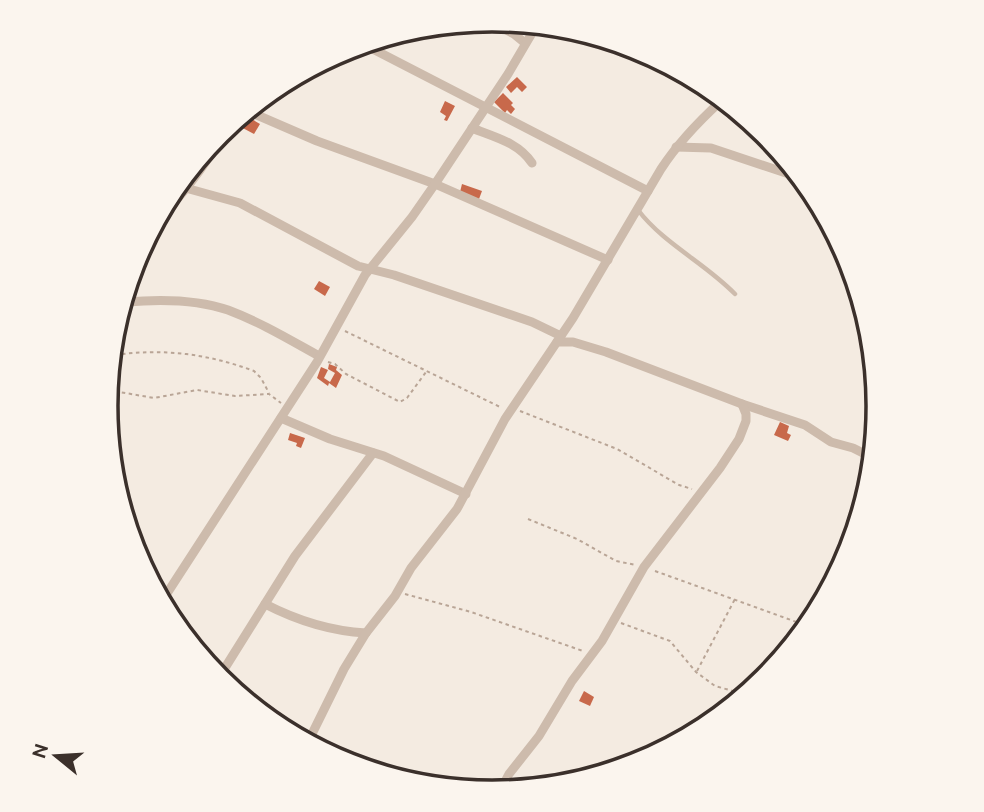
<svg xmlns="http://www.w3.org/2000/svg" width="984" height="812" viewBox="0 0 984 812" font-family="Ubuntu,sans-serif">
<rect width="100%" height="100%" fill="#f4ebe1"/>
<!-- building -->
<g fill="#c8694b">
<path d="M517,77L527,87L522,92L517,87L511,93L506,87Z"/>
<path d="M503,93L513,103L511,105L515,109L511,114L507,110L505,113L494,102Z"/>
<path d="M445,101L455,106L447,121L444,120L446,116L440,112Z"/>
<path d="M245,115L260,124L254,134L239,126Z"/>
<path d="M462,184L482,191L479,199L460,192Z"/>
<path d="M319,281L330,287L325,296L314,289Z"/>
<path d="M329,364L337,367L336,370L342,375L336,388L329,383L328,386L317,378L321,367L328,370L324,378L330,382L335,373L328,369Z"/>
<path d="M780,422L789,426L787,433L791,435L788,441L774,435Z"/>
<path d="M290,433L305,438L301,448L296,446L297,443L288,440Z"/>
<path d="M584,691L594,697L590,706L579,701Z"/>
</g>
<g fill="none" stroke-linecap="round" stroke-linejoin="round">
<!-- path -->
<g stroke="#b9a596" stroke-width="2" stroke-dasharray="3.5 3.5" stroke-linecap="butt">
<path d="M345,331L500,407"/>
<path d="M115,355C164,348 208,354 254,371L261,378L269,393"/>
<path d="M328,362L335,364L346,374L400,402L407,398L426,372"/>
<path d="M108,390L154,398L197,390L235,396L269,394L281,403"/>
<path d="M520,411L617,449L679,485L692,489"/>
<path d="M528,519L577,539L616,561L636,565"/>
<path d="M655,571L802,624"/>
<path d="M405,594L471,612L583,651"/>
<path d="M621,623L670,641L696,672L715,686L744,694"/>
<path d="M697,671L735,599"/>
</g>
<!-- service -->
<path stroke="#cdbbac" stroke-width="4.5" d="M638,210C664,244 705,263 735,294"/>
<!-- minor -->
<g stroke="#cdbbac" stroke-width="9">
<path d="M488,20L514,34L525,43"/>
<path d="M365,45L648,191"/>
<path d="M250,112L317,141L435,184L608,260"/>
<path d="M472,128C494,137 518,142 532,163"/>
<path d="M676,147L711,148L795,176"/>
<path d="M182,187L240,203L358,266L394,275L532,322L561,336"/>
<path d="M163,215C189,187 209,161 227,127"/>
<path d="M126,302C160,299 196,299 228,310C260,322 290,340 319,356"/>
<path d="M557,342H573L606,352L742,404L805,425L831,442L853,448L869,456"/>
<path d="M281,418L330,439L384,456L466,494"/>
<path d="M164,598L317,362L365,275L412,217L435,184L508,74L535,28"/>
<path d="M265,604C298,621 329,631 366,633"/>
<path d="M218,679L295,556L373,453"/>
<path d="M309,740L344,669L366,633L395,596L411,568L457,509L505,419L573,318L661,169C678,143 697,123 720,102"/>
<path d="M500,791L509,774L539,736L572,681L602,641L644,567L720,468L739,439L746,421V414L742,404"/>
</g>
</g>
<!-- crop -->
<path d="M0 0H984V812H0ZM118 406a374 374 0 1 1 748 0a374 374 0 1 1-748 0Z" fill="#fbf5ee" fill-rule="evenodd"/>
<path fill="none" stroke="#3b302b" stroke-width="3.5" d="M118 406a374 374 0 1 1 748 0a374 374 0 1 1-748 0Z"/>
<!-- north arrow -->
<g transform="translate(56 756) rotate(288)" stroke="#fbf5ee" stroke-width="5" paint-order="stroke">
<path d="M0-5L12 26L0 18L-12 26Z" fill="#3b302b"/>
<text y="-10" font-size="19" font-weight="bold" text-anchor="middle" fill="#3b302b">N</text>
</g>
</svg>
